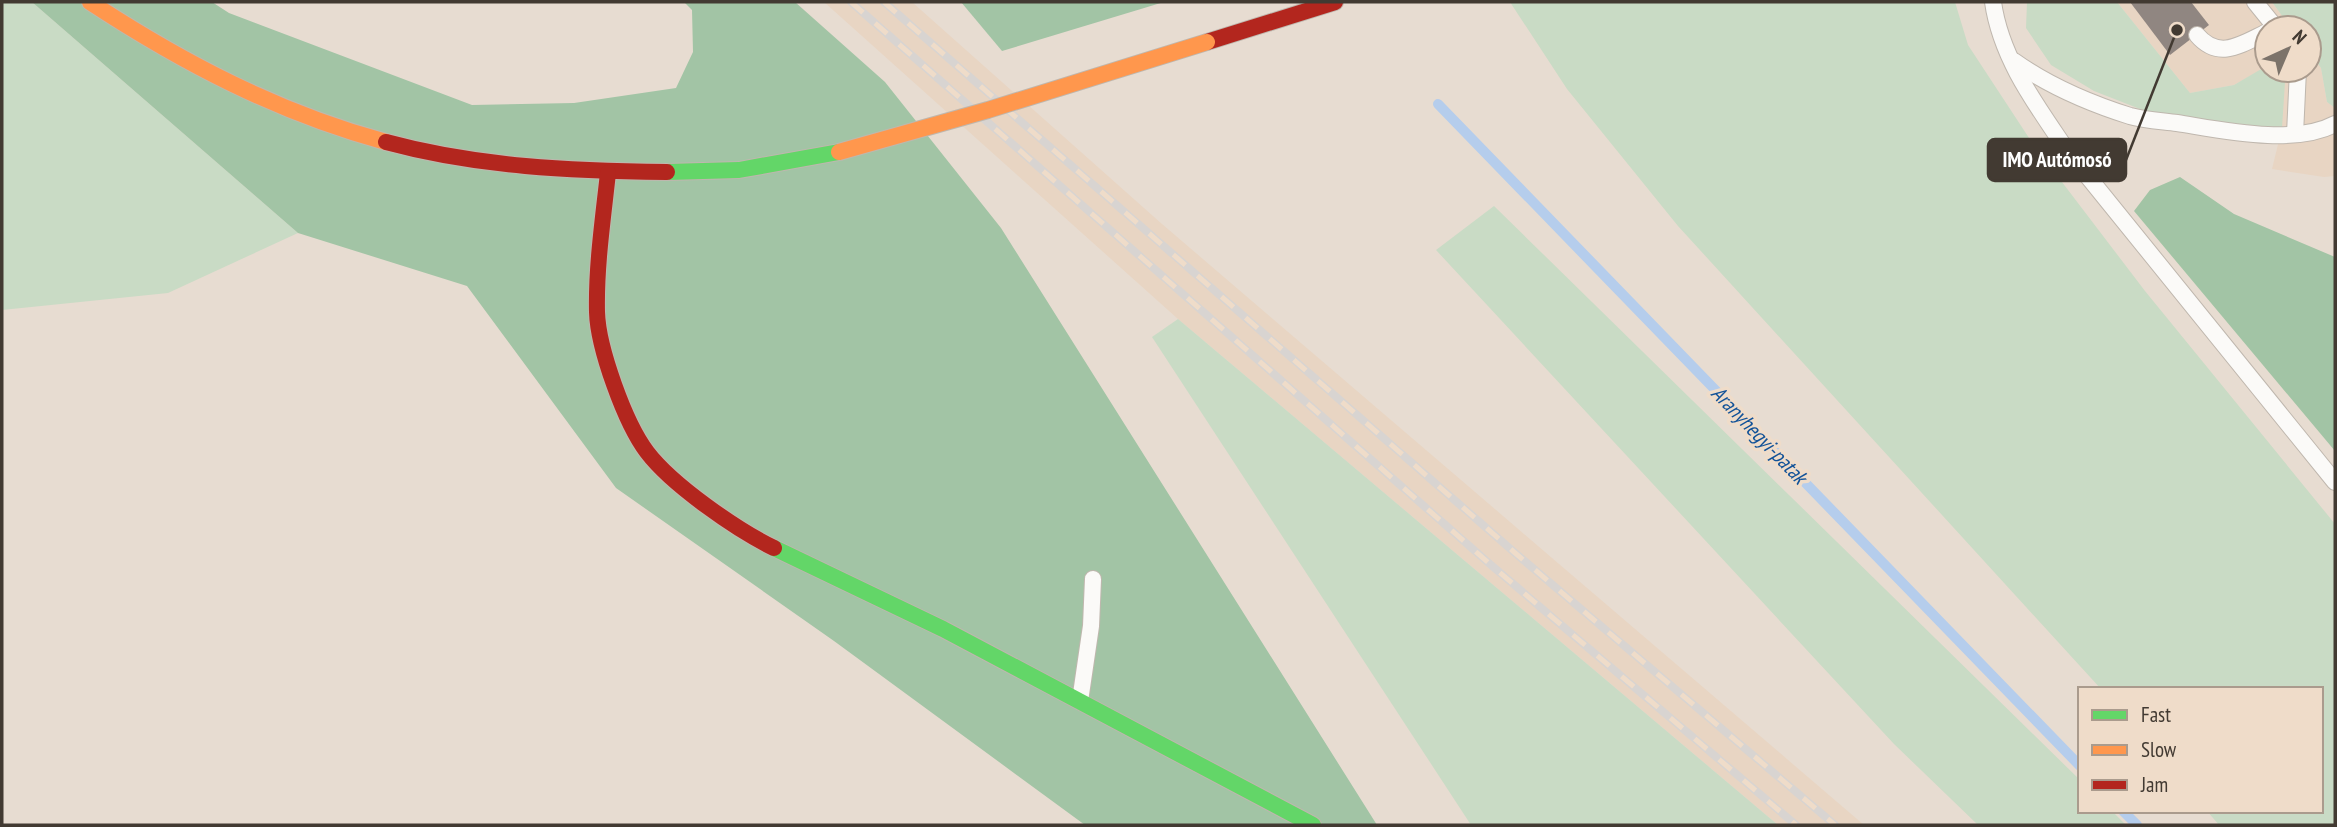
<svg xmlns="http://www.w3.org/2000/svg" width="2337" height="827" viewBox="0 0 2337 827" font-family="'PT Sans Narrow',sans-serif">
<rect width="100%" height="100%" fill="#e7dcd1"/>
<!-- built -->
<g fill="#e8d5c3">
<path d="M824,2H912L1162,224L1864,825H1778L1178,319Z"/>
<path d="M2117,2H2272L2291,28H2267V70H2309V51L2321,68L2327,102L2335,108V176L2324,177L2272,169L2282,128L2263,69L2234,85L2190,93Z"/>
</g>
<!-- green -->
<g fill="#c9dbc5">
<path d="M2,2H32L298,233L168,293L2,310Z"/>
<path d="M1510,2H1955L1968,45L2033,144L2145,291L2335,524V825H2219L2207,811H2321V689H2101L1678,226L1567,89Z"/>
<path d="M2027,2H2117L2190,93L2234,85L2263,68L2285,82L2282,128H2248L2163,118L2094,91L2051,65L2026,28Z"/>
<path d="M2272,2H2335V108L2327,102L2321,68L2309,51V28H2291Z"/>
<path d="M1494,206L2080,780V811H2112L2126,825H1978L1894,744L1436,250Z"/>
<path d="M1178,319L1778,825H1471L1152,337Z"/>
</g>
<!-- forest -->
<g fill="#a2c4a5">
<path d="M32,2H212L229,13L472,105L574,103L676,88L693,52L692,10L684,2H795L885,82L1001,228L1377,825H1085L834,641L616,488L467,286L298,233Z"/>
<path d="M961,2H1164L1002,51Z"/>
<path d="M2180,177L2234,214L2335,257V451L2134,211L2150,190Z"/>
</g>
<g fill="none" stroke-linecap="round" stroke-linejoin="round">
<!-- stream -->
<g stroke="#b5cdec" stroke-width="10">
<path d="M1438,104L2080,766"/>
<path d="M2123,811L2137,825"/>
</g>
</g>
<!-- building -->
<path fill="#908681" d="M2130,2H2191L2209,25L2170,55Z"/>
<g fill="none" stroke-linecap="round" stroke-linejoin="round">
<defs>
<g id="lane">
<path d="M1993,2C2001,59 2037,106 2068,152L2335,482"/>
<path d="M2255,2L2276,28"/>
<path d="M2197,35C2219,61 2242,44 2267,32"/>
<path d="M2014,61C2049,86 2089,103 2130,116C2144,120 2162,121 2177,123C2222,130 2294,146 2335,124"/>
<path d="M2295,134L2298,70"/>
<path d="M1080,701L1091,626L1093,579"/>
</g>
<g id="fast">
<path d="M667,172L739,170L839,152"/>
<path d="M774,548L943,629L1313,825"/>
</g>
<path id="slow" d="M90,2C183,63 279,113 386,142"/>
<g id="jam">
<path d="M1207,42L1335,2"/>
<path d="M386,142C478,167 572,171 667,172"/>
<path d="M608,173C603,219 596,266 597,312C598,348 625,423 647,452C672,485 737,530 774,548"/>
</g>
</defs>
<!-- lane casing -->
<use href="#lane" stroke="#bfb7ae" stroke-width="18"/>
<!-- fast casing -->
<use href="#fast" stroke="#bfb7ae" stroke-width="18"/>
<!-- slow casing -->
<use href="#slow" stroke="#bfb7ae" stroke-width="18"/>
<!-- jam casing -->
<use href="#jam" stroke="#bfb7ae" stroke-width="18"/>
<!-- lane -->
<use href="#lane" stroke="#fbfaf8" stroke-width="16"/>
<!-- fast -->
<use href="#fast" stroke="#63d668" stroke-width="16"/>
<!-- slow -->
<use href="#slow" stroke="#ff974d" stroke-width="16"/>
<!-- jam -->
<use href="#jam" stroke="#b3261e" stroke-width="16"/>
<defs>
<g id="rail">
<path d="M851,2L1491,565L1796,825"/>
<path d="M884,2L1514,552L1835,825"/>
</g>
</defs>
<!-- rail casing -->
<use href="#rail" stroke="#d8d4d1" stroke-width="8"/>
<!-- rail -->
<use href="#rail" stroke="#efdcc9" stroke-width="5" stroke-dasharray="16" stroke-linecap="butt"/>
<defs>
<path id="slow-bridge" d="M839,152L988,110L1207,42"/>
</defs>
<!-- slow-bridge casing -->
<use href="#slow-bridge" stroke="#bfb7ae" stroke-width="18" stroke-linecap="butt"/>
<!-- slow-bridge -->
<use href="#slow-bridge" stroke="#ff974d" stroke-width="16"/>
</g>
<g text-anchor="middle" stroke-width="7" stroke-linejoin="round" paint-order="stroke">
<!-- water labels -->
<g font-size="21" font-style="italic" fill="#125298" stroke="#efdcc9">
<text transform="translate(1759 435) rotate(46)" y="7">Aranyhegyi-patak</text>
</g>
</g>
<!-- callouts -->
<path fill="none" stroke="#423a32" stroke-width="2.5" d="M2177 30L2126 160"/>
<circle fill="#423a32" stroke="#efdcc9" stroke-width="2.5" cx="2177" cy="30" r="7"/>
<rect fill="#423a32" stroke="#423a32" stroke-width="2.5" x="1988" y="139" width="138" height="42" rx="7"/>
<g font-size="21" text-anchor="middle" font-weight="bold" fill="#fff">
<text x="2057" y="167">IMO Autómosó</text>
</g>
<!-- border -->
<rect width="2337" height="827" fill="none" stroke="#423a32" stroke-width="7"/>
<!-- legend -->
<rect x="2078" y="687" width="245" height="126" fill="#efdcc9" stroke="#aa9b8d" stroke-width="2"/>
<rect x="2092" y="710" width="35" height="10" fill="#63d668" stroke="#aa9b8d" stroke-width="2"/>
<text x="2141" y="722" font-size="21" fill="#423a32">Fast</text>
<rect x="2092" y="745" width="35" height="10" fill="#ff974d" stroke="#aa9b8d" stroke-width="2"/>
<text x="2141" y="757" font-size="21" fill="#423a32">Slow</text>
<rect x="2092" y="780" width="35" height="10" fill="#b3261e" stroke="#aa9b8d" stroke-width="2"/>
<text x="2141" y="792" font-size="21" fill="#423a32">Jam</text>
<!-- north arrow -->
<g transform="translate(2288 49) rotate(44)"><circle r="33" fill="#efdcc9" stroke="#aa9b8d" stroke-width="2"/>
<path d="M0-5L12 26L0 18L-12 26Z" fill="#7c736a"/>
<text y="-10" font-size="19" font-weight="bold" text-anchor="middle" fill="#423a32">N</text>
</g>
</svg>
